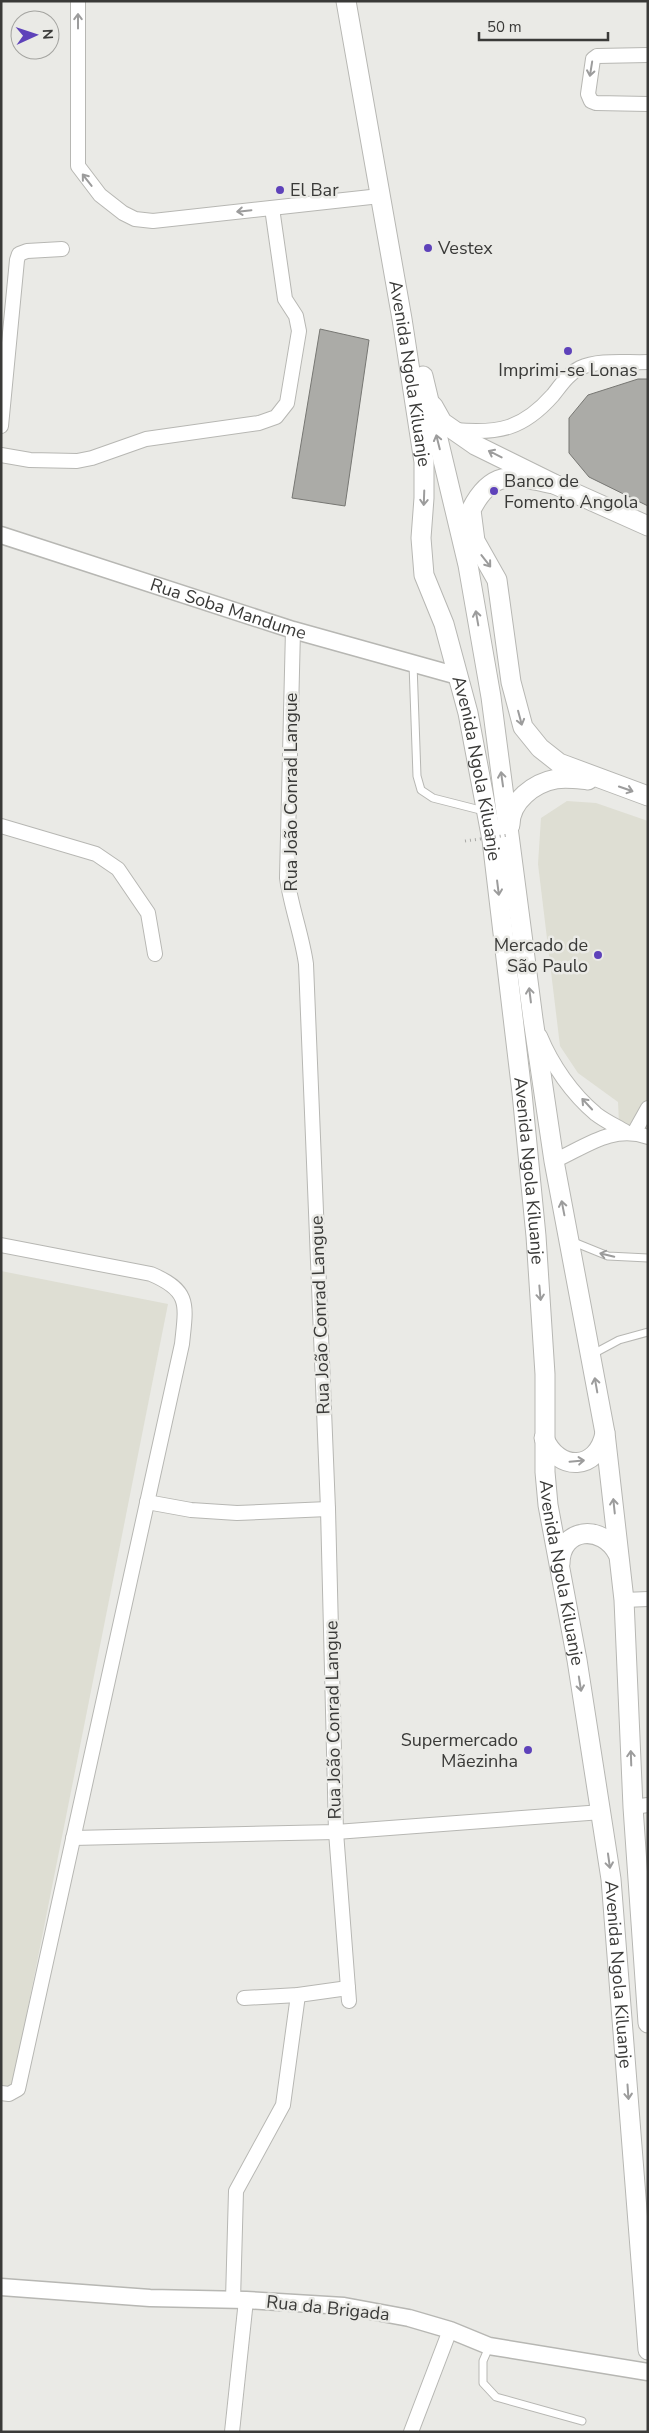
<svg xmlns="http://www.w3.org/2000/svg" width="649" height="2433" viewBox="0 0 649 2433" font-family="'Nunito Sans',sans-serif">
<rect width="100%" height="100%" fill="#eaeae6"/>
<!-- built -->
<g fill="#deded3">
<path d="M567,801L596,803L648,821V1134L619,1123L618,1102L578,1073L560,1046L538,864L541,818Z"/>
<path d="M1,1271L168,1304L12,2088L1,2086Z"/>
</g>
<!-- building -->
<g fill="#ababa7" stroke="#777773">
<path d="M320,329L369,340L345,506L292,498Z"/>
<path d="M638,379H648V506L589,477L569,453V418L588,395Z"/>
</g>
<g fill="none" stroke-linecap="round" stroke-linejoin="round">
<defs>
<g id="service">
<path d="M413,664L417,776L421,790L433,798L484,811"/>
<path d="M571,1241L608,1256L648,1258"/>
<path d="M591,1355L619,1340L648,1332"/>
<path d="M489,2347L483,2361V2383L496,2397L582,2421"/>
</g>
<g id="minor">
<path d="M78,1V166L100,195L123,213L135,219L153,221L380,196"/>
<path d="M648,55L597,56L593,59L588,94L591,101L596,103L648,104"/>
<path d="M1,426L17,260L19,254L27,251L62,249"/>
<path d="M455,430C499,434 523,429 553,395C561,385 568,374 580,368C599,359 627,363 648,362"/>
<path d="M1,455L30,460L77,461L92,458L146,439L259,423L276,417L287,403L299,331L296,316L285,299L272,208"/>
<path d="M293,630L287,878C291,907 302,935 306,964L328,1509L336,1832L349,2001"/>
<path d="M1,826L96,854L118,869L148,913L155,954"/>
<path d="M540,1036C552,1065 572,1094 596,1114C605,1121 616,1126 626,1132"/>
<path d="M634,1133L648,1108"/>
<path d="M554,1161C585,1147 613,1124 648,1137"/>
<path d="M1,1245L151,1274C191,1291 186,1305 182,1344L18,2089L9,2094L1,2093"/>
<path d="M147,1502L191,1510L237,1513L328,1509"/>
<path d="M624,1600L648,1599"/>
<path d="M633,1807L648,1805"/>
<path d="M73,1838L336,1832L602,1812"/>
<path d="M244,1998L298,1995L348,1988"/>
<path d="M233,2300L236,2191L283,2105L298,1995"/>
<path d="M232,2432L246,2300"/>
<path d="M411,2432L450,2330"/>
</g>
<g id="tertiary">
<path id="s1" d="M1,535L293,630L458,676"/>
<path d="M1,2287L150,2298L246,2300L344,2306L409,2318L450,2330L489,2346L648,2372"/>
</g>
<g id="secondary">
<path id="s2" d="M346,1L402,319L424,462V498L421,538L424,575L444,624L468,713L492,840L522,1093L536,1236L545,1374V1472L548,1505L577,1660L611,1879L648,2350"/>
<path d="M423,376L468,565L491,697L533,1019L554,1161L605,1433L624,1600L633,1807L648,2023"/>
<path d="M433,406L442,422L475,445L554,484L648,526"/>
<path d="M554,484C514,476 492,468 471,510L475,541L497,580L511,682L523,727L540,748L559,763L648,796"/>
<path d="M510,825C510,801 534,783 556,779C566,777 578,779 588,780"/>
<path d="M544,1438C558,1472 598,1471 605,1433"/>
<path d="M560,1564C560,1527 603,1524 618,1554"/>
</g>
</defs>
<!-- service casing -->
<use href="#service" stroke="#b7b7b3" stroke-width="9"/>
<!-- minor casing -->
<use href="#minor" stroke="#b7b7b3" stroke-width="16"/>
<!-- tertiary casing -->
<use href="#tertiary" stroke="#b7b7b3" stroke-width="19"/>
<!-- secondary casing -->
<use href="#secondary" stroke="#b7b7b3" stroke-width="21"/>
<!-- service -->
<use href="#service" stroke="#fff" stroke-width="7"/>
<!-- minor -->
<use href="#minor" stroke="#fff" stroke-width="14"/>
<!-- tertiary -->
<use href="#tertiary" stroke="#fff" stroke-width="16"/>
<!-- secondary -->
<use href="#secondary" stroke="#fff" stroke-width="19"/>
<!-- path-bridge -->
<path stroke="#a9a9a6" stroke-width="3" stroke-dasharray="1 4" stroke-linecap="butt" d="M465,841L509,835"/>
</g>
<!-- one-way arrows -->
<defs><path id="oneway-shaft" d="M-6 0H5M1.5-3L5.5 0L1.5 3" fill="none" stroke-width="1.6" stroke-linecap="round" stroke-linejoin="round" transform="scale(1.25)"/></defs>
<g stroke="#9c9c9c">
<use href="#oneway-shaft" transform="translate(78 21) rotate(-90)"/>
<use href="#oneway-shaft" transform="translate(591 69) rotate(99)"/>
<use href="#oneway-shaft" transform="translate(87 180) rotate(-128)"/>
<use href="#oneway-shaft" transform="translate(244 211) rotate(174)"/>
<use href="#oneway-shaft" transform="translate(438 442) rotate(-104)"/>
<use href="#oneway-shaft" transform="translate(495 454) rotate(-153)"/>
<use href="#oneway-shaft" transform="translate(424 498) rotate(92)"/>
<use href="#oneway-shaft" transform="translate(486 561) rotate(52)"/>
<use href="#oneway-shaft" transform="translate(477 618) rotate(-100)"/>
<use href="#oneway-shaft" transform="translate(520 718) rotate(75)"/>
<use href="#oneway-shaft" transform="translate(502 779) rotate(-98)"/>
<use href="#oneway-shaft" transform="translate(626 789) rotate(19)"/>
<use href="#oneway-shaft" transform="translate(498 888) rotate(83)"/>
<use href="#oneway-shaft" transform="translate(530 995) rotate(-97)"/>
<use href="#oneway-shaft" transform="translate(587 1104) rotate(-133)"/>
<use href="#oneway-shaft" transform="translate(563 1208) rotate(-101)"/>
<use href="#oneway-shaft" transform="translate(607 1255) rotate(-166)"/>
<use href="#oneway-shaft" transform="translate(540 1293) rotate(85)"/>
<use href="#oneway-shaft" transform="translate(596 1385) rotate(-100)"/>
<use href="#oneway-shaft" transform="translate(577 1461) rotate(-5)"/>
<use href="#oneway-shaft" transform="translate(614 1506) rotate(-96)"/>
<use href="#oneway-shaft" transform="translate(580 1684) rotate(81)"/>
<use href="#oneway-shaft" transform="translate(631 1758) rotate(-92)"/>
<use href="#oneway-shaft" transform="translate(609 1861) rotate(82)"/>
<use href="#oneway-shaft" transform="translate(628 2092) rotate(86)"/>
</g>
<!-- markers -->
<g fill="#5e42ba" stroke="#eaeae6" stroke-width="2">
<circle cx="280" cy="190" r="5"/>
<circle cx="428" cy="248" r="5"/>
<circle cx="568" cy="351" r="5"/>
<circle cx="494" cy="491" r="5"/>
<circle cx="598" cy="955" r="5"/>
<circle cx="528" cy="1750" r="5"/>
</g>
<g text-anchor="middle" stroke-width="5" stroke-linejoin="round" paint-order="stroke">
<!-- poi labels -->
<g font-size="18" fill="#3a3a38" stroke="#eaeae6" text-anchor="start">
<text x="290" y="196">El Bar</text>
<text x="438" y="254">Vestex</text>
<text x="568" y="376" text-anchor="middle">Imprimi-se Lonas</text>
<text x="504" y="487">Banco de<tspan x="504" dy="21">Fomento Angola</tspan></text>
<text x="588" y="951" text-anchor="end">Mercado de<tspan x="588" dy="21">São Paulo</tspan></text>
<text x="518" y="1746" text-anchor="end">Supermercado<tspan x="518" dy="21">Mãezinha</tspan></text>
</g>
<!-- street labels -->
<g font-size="18" fill="#3a3a38" stroke="#eaeae6">
<text dy="6" stroke="none"><textPath href="#s2" startOffset="378">Avenida Ngola Kiluanje</textPath></text>
<text dy="6" stroke="none"><textPath href="#s1" startOffset="239">Rua Soba Mandume</textPath></text>
<text dy="6" stroke="none"><textPath href="#s2" startOffset="782">Avenida Ngola Kiluanje</textPath></text>
<text transform="translate(291 792) rotate(-90)" y="6">Rua João Conrad Langue</text>
<text dy="6" stroke="none"><textPath href="#s2" startOffset="1188">Avenida Ngola Kiluanje</textPath></text>
<text transform="translate(320 1315) rotate(-92)" y="6">Rua João Conrad Langue</text>
<text dy="6" stroke="none"><textPath href="#s2" startOffset="1592">Avenida Ngola Kiluanje</textPath></text>
<text transform="translate(333 1720) rotate(-91)" y="6">Rua João Conrad Langue</text>
<text dy="6" stroke="none"><textPath href="#s2" startOffset="1998">Avenida Ngola Kiluanje</textPath></text>
<text transform="translate(328 2308) rotate(6)" y="6">Rua da Brigada</text>
</g>
</g>
<!-- border -->
<rect width="649" height="2433" fill="none" stroke="#3a3a38" stroke-width="5"/>
<!-- north arrow -->
<g transform="translate(35 35) rotate(87)"><circle r="24" fill="#eaeae6" stroke="#a4a4a0"/>
<path d="M0-4L9 19L0 12L-9 19Z" fill="#5e42ba"/>
<text y="-8" font-size="14" font-weight="bold" text-anchor="middle" fill="#3a3a38">N</text>
</g>
<!-- scale -->
<path d="M479 32v8h129v-8" fill="none" stroke="#3a3a38" stroke-width="2.5"/>
<text x="487" y="32" font-size="15" fill="#3a3a38" stroke="#eaeae6" stroke-width="4" paint-order="stroke">50 m</text>
</svg>
